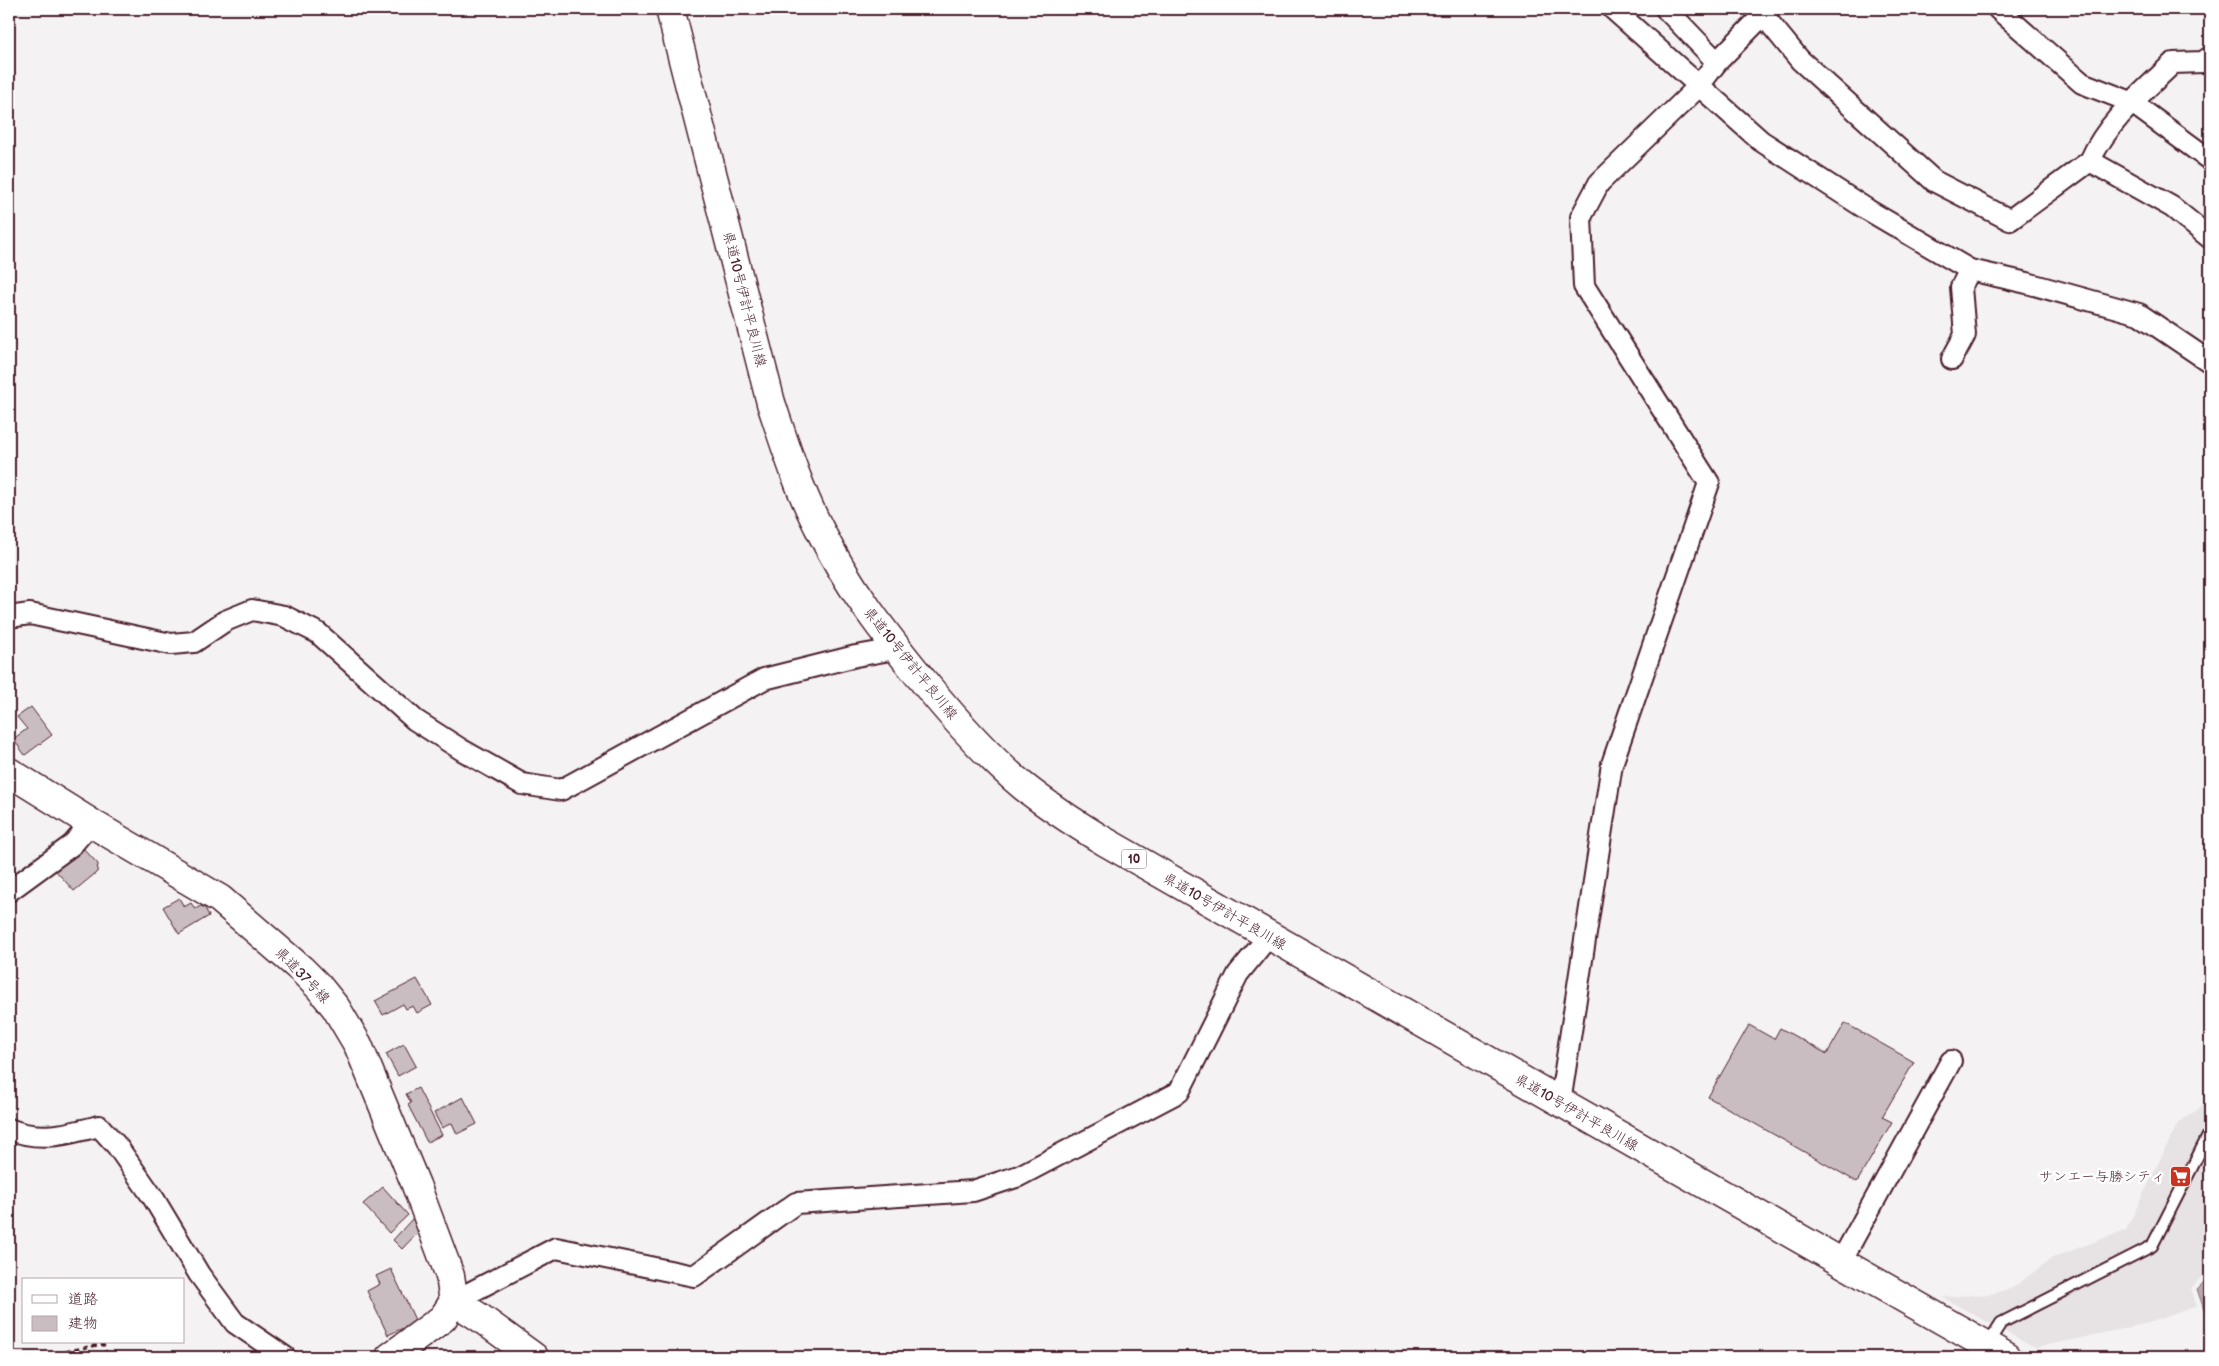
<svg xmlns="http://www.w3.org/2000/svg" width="2219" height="1366" viewBox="0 0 2219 1366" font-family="'Balsamiq Sans','Klee One',sans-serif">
<rect width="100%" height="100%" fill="#f4f2f2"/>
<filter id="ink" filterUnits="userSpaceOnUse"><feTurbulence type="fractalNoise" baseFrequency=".02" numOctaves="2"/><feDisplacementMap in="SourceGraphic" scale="10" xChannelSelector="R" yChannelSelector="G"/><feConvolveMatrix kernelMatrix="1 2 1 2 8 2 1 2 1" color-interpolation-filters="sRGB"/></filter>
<g filter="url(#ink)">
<!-- built -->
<path fill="#e7e2e3" d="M2210,1101V1268L2191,1288L2197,1306L2148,1323L2035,1348L1942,1297L1991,1294L2013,1288L2052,1258L2126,1230L2178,1123Z"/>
<!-- water -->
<path fill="#baa9ae" stroke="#8d727a" d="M2210,1276V1328L2197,1289Z"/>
<!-- building -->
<g fill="#cabdc1" stroke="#4a1f2b">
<path d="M31,707L52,735L25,755L13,739L27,729L17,717Z"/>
<path d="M82,847L98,864L97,872L74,891L55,870Z"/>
<path d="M179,898L184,907L191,903L195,909L201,906L205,908L209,916L179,934L163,907Z"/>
<path d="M417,979L432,1005L417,1013L413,1006L406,1009L403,1004L383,1015L375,1001Z"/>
<path d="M1845,1023L1914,1062L1882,1117L1892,1122L1857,1182L1708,1097L1749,1025L1774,1039L1780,1028L1827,1054Z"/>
<path d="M404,1044L416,1066L398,1076L386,1054Z"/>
<path d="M418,1088L442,1135L427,1142L408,1105L411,1103L406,1094Z"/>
<path d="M463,1097L477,1124L457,1134L452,1123L442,1128L434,1113Z"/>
<path d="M383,1187L408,1215L389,1233L363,1204Z"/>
<path d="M413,1218L422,1228L402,1249L393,1240Z"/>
<path d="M391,1269L416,1322L388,1335L367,1291L380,1284L376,1276Z"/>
</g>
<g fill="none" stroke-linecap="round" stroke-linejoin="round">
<defs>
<path id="lane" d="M1987,1345L2001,1323L2152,1246L2208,1136L2210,1135"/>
<g id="street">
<path d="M1613,9L1761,141L1868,210L1970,270L2027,283L2139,314L2210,362"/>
<path d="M1666,9L1717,62"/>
<path d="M1998,9L2082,83L2131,102L2210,160"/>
<path d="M1763,15L1800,60L1934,181L2010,220L2090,161C2107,122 2143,92 2173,63L2203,62L2210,57"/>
<path d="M2090,161L2172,207L2210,238"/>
<path d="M1952,359L1965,335L1961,287L1970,270"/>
<path d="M9,617L30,614L171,644L194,642L225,621L252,610L284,616L318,633L415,720L462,750L522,784L561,790L764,679L856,656L896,649"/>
<path d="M9,891L72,845L91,823"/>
<path d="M1560,1103L1612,764L1709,483L1584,286L1581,217L1599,183L1698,87L1717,62L1769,9"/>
<path d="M9,1129C40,1142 67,1134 99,1126L117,1146L154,1199L199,1274L235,1323L285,1357"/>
<path d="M1840,1263L1951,1061"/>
<path d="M454,1301L556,1248L694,1276L796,1203L973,1191L1019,1176L1179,1092L1238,974L1268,937"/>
</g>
<g id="secondary">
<path d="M9,772L91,823L220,899L301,969L319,987L336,1008L358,1045L416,1185L450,1276L454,1301L443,1318L390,1357"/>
<path d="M454,1301L479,1317L534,1357"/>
</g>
<path id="primary" d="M670,9L771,403C785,445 798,487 818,526C847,586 887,637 929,688C958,723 988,757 1023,786C1048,806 1076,824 1104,841L2007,1357"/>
</defs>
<!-- lane casing -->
<use href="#lane" stroke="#4a1f2b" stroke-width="14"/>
<!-- street casing -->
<use href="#street" stroke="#4a1f2b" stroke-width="24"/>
<!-- secondary casing -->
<use href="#secondary" stroke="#4a1f2b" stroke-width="31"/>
<!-- primary casing -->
<use href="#primary" stroke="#4a1f2b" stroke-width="31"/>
<!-- path -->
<path stroke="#4a1f2b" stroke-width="3" stroke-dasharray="5 4" stroke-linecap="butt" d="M39,1357L103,1344L108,1357"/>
<!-- lane -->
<use href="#lane" stroke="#fff" stroke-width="10"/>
<!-- street -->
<use href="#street" stroke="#fff" stroke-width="20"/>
<!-- secondary -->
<use href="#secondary" stroke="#fff" stroke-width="28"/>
<!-- primary -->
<use href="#primary" stroke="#fff" stroke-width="28"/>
</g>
</g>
<!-- icons -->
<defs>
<symbol id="supermarket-square" viewBox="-11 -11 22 22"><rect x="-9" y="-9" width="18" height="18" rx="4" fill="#c8321e" stroke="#fff"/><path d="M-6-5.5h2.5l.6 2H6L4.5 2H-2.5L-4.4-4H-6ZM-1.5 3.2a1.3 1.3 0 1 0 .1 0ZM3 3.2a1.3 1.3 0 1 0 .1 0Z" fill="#fff"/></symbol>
</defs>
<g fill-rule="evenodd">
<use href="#supermarket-square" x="2168" y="1164" width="25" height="25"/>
</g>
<g text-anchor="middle" stroke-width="5" stroke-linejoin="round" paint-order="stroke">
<!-- shield labels -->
<rect fill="#fff" stroke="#80626b" stroke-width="1" x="1121.5" y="849.5" width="25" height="19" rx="4"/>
<g font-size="12" font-weight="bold" fill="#4a1f2b">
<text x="1134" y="863">10</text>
</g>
<!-- street labels -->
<g font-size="14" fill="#4a1f2b" stroke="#fff">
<text transform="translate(745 299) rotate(76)" y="5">県道10号伊計平良川線</text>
<text transform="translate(911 663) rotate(51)" y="5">県道10号伊計平良川線</text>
<text transform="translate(1225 911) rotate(30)" y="5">県道10号伊計平良川線</text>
<text transform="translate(303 975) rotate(46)" y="5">県道37号線</text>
<text transform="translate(1577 1112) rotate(30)" y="5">県道10号伊計平良川線</text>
</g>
<!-- poi labels -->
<g font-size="14" fill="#4a1f2b" stroke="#fff" text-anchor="end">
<text x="2165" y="1181">サンエー与勝シティ</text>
</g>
</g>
<!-- margin -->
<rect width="2219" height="1366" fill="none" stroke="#fff" stroke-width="30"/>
<rect x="15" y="15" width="2189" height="1336" fill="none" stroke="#4a1f2b" stroke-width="2" filter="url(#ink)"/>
<!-- legend -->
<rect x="22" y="1278" width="162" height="65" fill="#ffffff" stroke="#b7a5aa"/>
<rect x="32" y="1295" width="25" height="8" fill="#ffffff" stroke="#b7a5aa"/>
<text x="68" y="1304" font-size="15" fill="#4a1f2b">道路</text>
<rect x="32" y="1316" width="25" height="15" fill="#cabdc1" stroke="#b7a5aa"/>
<text x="68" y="1328" font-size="15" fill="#4a1f2b">建物</text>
</svg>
